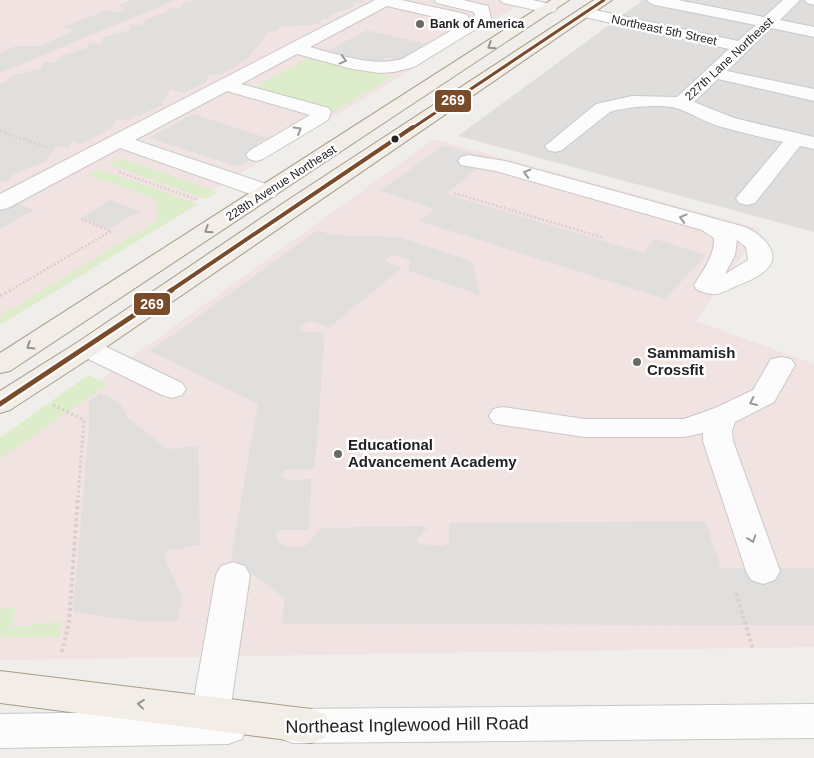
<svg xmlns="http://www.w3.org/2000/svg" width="814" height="758" viewBox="0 0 814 758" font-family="Arial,sans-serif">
<rect width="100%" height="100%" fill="#f0eeeb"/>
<!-- residential -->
<path fill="#dfdedc" d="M643,0H814V232L458,136Z"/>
<!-- commercial -->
<g fill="#f1e3e1">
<path d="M0,0H526L0,320Z"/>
<path d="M434,139L761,229L696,321L814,364V647L0,660V452Z"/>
</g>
<!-- grass -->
<g fill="#ddeccb">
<path d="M312,56L392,77L334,112L251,89Z"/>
<path d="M120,158L217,192L206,199L108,164Z"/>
<path d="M99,169L198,204L0,325V316L158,220L156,199L88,175Z"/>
<path d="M88,375L108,384L0,459V438Z"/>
<path d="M15,608L12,628L62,621L59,637H0V609Z"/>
</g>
<!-- parking -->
<g fill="#e0dfde">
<path d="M132,0H175L0,73V53L16,46H39L74,31L63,27L107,10L119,12L125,9L119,5Z"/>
<path d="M194,0H363L362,3L354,2L352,8L331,14L330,19H322L319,24L279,27L277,31H268L262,41L245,61L219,75H209L206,82L184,93L170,89L162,105L139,116L133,115L130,120H117L112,128L81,144L72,141L68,148L56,147L45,162L14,174L8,181H0V83H5L11,76L41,68L45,62L55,63L61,56L87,48L89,43L100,44L104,37L129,30L132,25H141L145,20L167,12L170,8L180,9L183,3Z"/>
<path d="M367,30L425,44L403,60L386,58L375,64L327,51Z"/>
<path d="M193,114L268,138L258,143L251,160L239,167L149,138Z"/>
<path d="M443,145L491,158L446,194L643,253L655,239L706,255L665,299L419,221L434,209L380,191Z"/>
<path d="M5,199L34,210L0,229V202Z"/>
<path d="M110,200L140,211L109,229L81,218Z"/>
<path d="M318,230L331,235L399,237L472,261L480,295L409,271L410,260L398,256L389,257L385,261L402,268L329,328L311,321L306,322L300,328L302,332H325L315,466L313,469L286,470L284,471L283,477L289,480L311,479L309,528L308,530H280L276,533L277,541L288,547H304L321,528L424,526L427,528L417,540L420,544L444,546L449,542V523L705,521L721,568H814V625L282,624L285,599L231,557L258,404L150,351Z"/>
<path d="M100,393L119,402L129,419L168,449L198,446L200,545L167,551L165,558L182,597L177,621H137L73,612L89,429V401Z"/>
</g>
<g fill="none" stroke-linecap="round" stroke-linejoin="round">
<defs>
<g id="minor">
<path d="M375,0H401L461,13L467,15L469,18L467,21L475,16L474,12L437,3L434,0H463L488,6L491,18L489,21L414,67L394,72L380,73L352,69L297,54L241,84L329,108L331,112L328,120L263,159L256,161L249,159L246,155L249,151L310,115L227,91L135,140L275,187L278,192L275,197L267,198L259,197L120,148L8,208L0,210V194ZM387,6L461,23L466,22L402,59C371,67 340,55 310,47Z"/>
<path d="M500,0H532L555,5L557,8L555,11L549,13L503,3Z"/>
<path d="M647,0H678L764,17L783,0H800L780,20L814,27V37L771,28L727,71L814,89V101L718,79L694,102L734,118L814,137V149L800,146L755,203L747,205L739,203L736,198L783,142C761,137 739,132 718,126C704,121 692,114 679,109C665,103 624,107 610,112L562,150L555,152L548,150L545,146L596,104L632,96L677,97L729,49L580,16L578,13L580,10L586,8L738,41L756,25L655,5L650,3Z"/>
<path d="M804,0H814V5L807,3Z"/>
<path d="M468,155L505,161L745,227C757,232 780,249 770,265C763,276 746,282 734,287C728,290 719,295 712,294C707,294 702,291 697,290L694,285C703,270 715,256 714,238L702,230L496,171L461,165L458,161L461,157ZM737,240L746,247L748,260L725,274L735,255Z"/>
<path d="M87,340L96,342L182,383L186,389L182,395L172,398L162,395L78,354L74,348L78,342Z"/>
<path d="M781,357L791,359L795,365L774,402L735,422L732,431L733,441L780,571L775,580L763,584L751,580L746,571L703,441V433L684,437H585L503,425L493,423L489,416L493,409L503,407L585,419H684L715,408L753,390L771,359Z"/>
<path d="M233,562L245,566L250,575L230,711L242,715L247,727L242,739L228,744L0,748V714L192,711L216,575L221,566Z"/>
<path d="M814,704V738L293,743L279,738L274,726L279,714L293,709Z"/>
</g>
<g id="major">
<path d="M551,0H569L10,371L0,373V353Z"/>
<path d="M594,0H612L96,354L10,410L0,413V391L78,342L288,200Z"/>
<path d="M0,671L311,709L325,714L330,726L325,738L311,743L0,703Z"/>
</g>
</defs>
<!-- minor casing -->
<use href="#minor" stroke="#c9c8c7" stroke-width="2"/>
<!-- major casing -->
<use href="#major" stroke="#a79c86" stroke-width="2"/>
<!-- path-far2 -->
<g stroke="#dccecd" stroke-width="2.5" stroke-dasharray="2 2" stroke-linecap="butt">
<path d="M0,131L47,147"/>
<path d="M119,172L198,200"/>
<path d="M454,193L604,238"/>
<path d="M9,291L111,231L80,219"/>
</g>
<!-- path-far1 -->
<g stroke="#dccecd" stroke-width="3" stroke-dasharray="2.5 2.5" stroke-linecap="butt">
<path d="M0,296L11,290"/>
<path d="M53,405L84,420L78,497"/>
</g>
<!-- path -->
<g stroke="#dccecd" stroke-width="4" stroke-dasharray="3 3" stroke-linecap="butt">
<path d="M736,593L753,649"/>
<path d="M62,652L69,622L78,496"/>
</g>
<!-- minor -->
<use href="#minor" fill="#fdfcfc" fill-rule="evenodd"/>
<!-- major -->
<use href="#major" fill="#f3ede7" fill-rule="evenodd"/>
<defs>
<path id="bus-1-far2" d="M411,129L604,0"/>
<path id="bus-1-far1" d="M170,291L413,127"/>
<path id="bus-1" d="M0,404L172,290"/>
</defs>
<!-- bus-1-far2 casing -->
<use href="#bus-1-far2" stroke="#fff" stroke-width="5.5"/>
<!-- bus-1-far1 casing -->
<use href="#bus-1-far1" stroke="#fff" stroke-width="7"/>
<!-- bus-1 casing -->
<use href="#bus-1" stroke="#fff" stroke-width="9"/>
<!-- bus-1-far2 -->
<use href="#bus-1-far2" stroke="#7a4b2a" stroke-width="3"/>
<!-- bus-1-far1 -->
<use href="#bus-1-far1" stroke="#7a4b2a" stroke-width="4"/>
<!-- bus-1 -->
<use href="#bus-1" stroke="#7a4b2a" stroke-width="5"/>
</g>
<!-- one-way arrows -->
<defs><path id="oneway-chevron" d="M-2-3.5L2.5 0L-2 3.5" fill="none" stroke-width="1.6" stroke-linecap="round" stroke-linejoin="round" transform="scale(1.25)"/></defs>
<g stroke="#95928e">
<use href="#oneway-chevron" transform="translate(491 46) rotate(147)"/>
<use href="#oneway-chevron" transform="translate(208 230) rotate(147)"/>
<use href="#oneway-chevron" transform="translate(30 346) rotate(148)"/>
<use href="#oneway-chevron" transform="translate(141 704) rotate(-173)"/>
</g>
<g stroke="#9a9a9a">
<use href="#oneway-chevron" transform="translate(343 60) rotate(15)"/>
<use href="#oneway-chevron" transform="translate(298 130) rotate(-31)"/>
<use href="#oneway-chevron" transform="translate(527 173) rotate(-164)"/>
<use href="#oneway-chevron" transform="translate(683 218) rotate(-164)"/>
<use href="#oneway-chevron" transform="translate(753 402) rotate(155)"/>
<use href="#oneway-chevron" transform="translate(752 539) rotate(71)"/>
</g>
<!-- markers -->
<g fill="#6a6968" stroke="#fff" stroke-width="2">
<circle cx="420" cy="24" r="5"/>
<circle cx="637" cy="362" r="5"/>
<circle cx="338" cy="454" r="5"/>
</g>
<circle fill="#222" stroke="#fff" stroke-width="2" cx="395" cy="139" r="4.5"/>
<g text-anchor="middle" stroke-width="5" stroke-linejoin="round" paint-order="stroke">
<!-- far-poi labels -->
<g font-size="12" font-weight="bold" fill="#222" stroke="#fff" text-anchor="start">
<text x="430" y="28">Bank of America</text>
</g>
<!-- far-street labels -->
<g font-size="12" fill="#222" stroke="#fff">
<text transform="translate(664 30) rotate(12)" y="4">Northeast 5th Street</text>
<text transform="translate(729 59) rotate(-43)" y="4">227th Lane Northeast</text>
<text transform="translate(281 183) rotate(-33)" y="4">228th Avenue Northeast</text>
</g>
<!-- poi labels -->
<g font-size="15" font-weight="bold" fill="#222" stroke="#fff" text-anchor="start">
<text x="647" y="358">Sammamish<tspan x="647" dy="17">Crossfit</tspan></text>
<text x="348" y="450">Educational<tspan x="348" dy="17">Advancement Academy</tspan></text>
</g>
<!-- near-street labels -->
<g font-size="18" fill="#222" stroke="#fff">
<text transform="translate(407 725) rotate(-1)" y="6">Northeast Inglewood Hill Road</text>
</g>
</g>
<g stroke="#fff" stroke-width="2">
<rect x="434" y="89" width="38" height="24" rx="5" fill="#7a4b2a"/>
<rect x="133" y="292" width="38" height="24" rx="5" fill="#7a4b2a"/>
</g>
<g font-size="14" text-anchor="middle" font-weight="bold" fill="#fff">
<text x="453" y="105">269</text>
<text x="152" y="309">269</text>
</g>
</svg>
